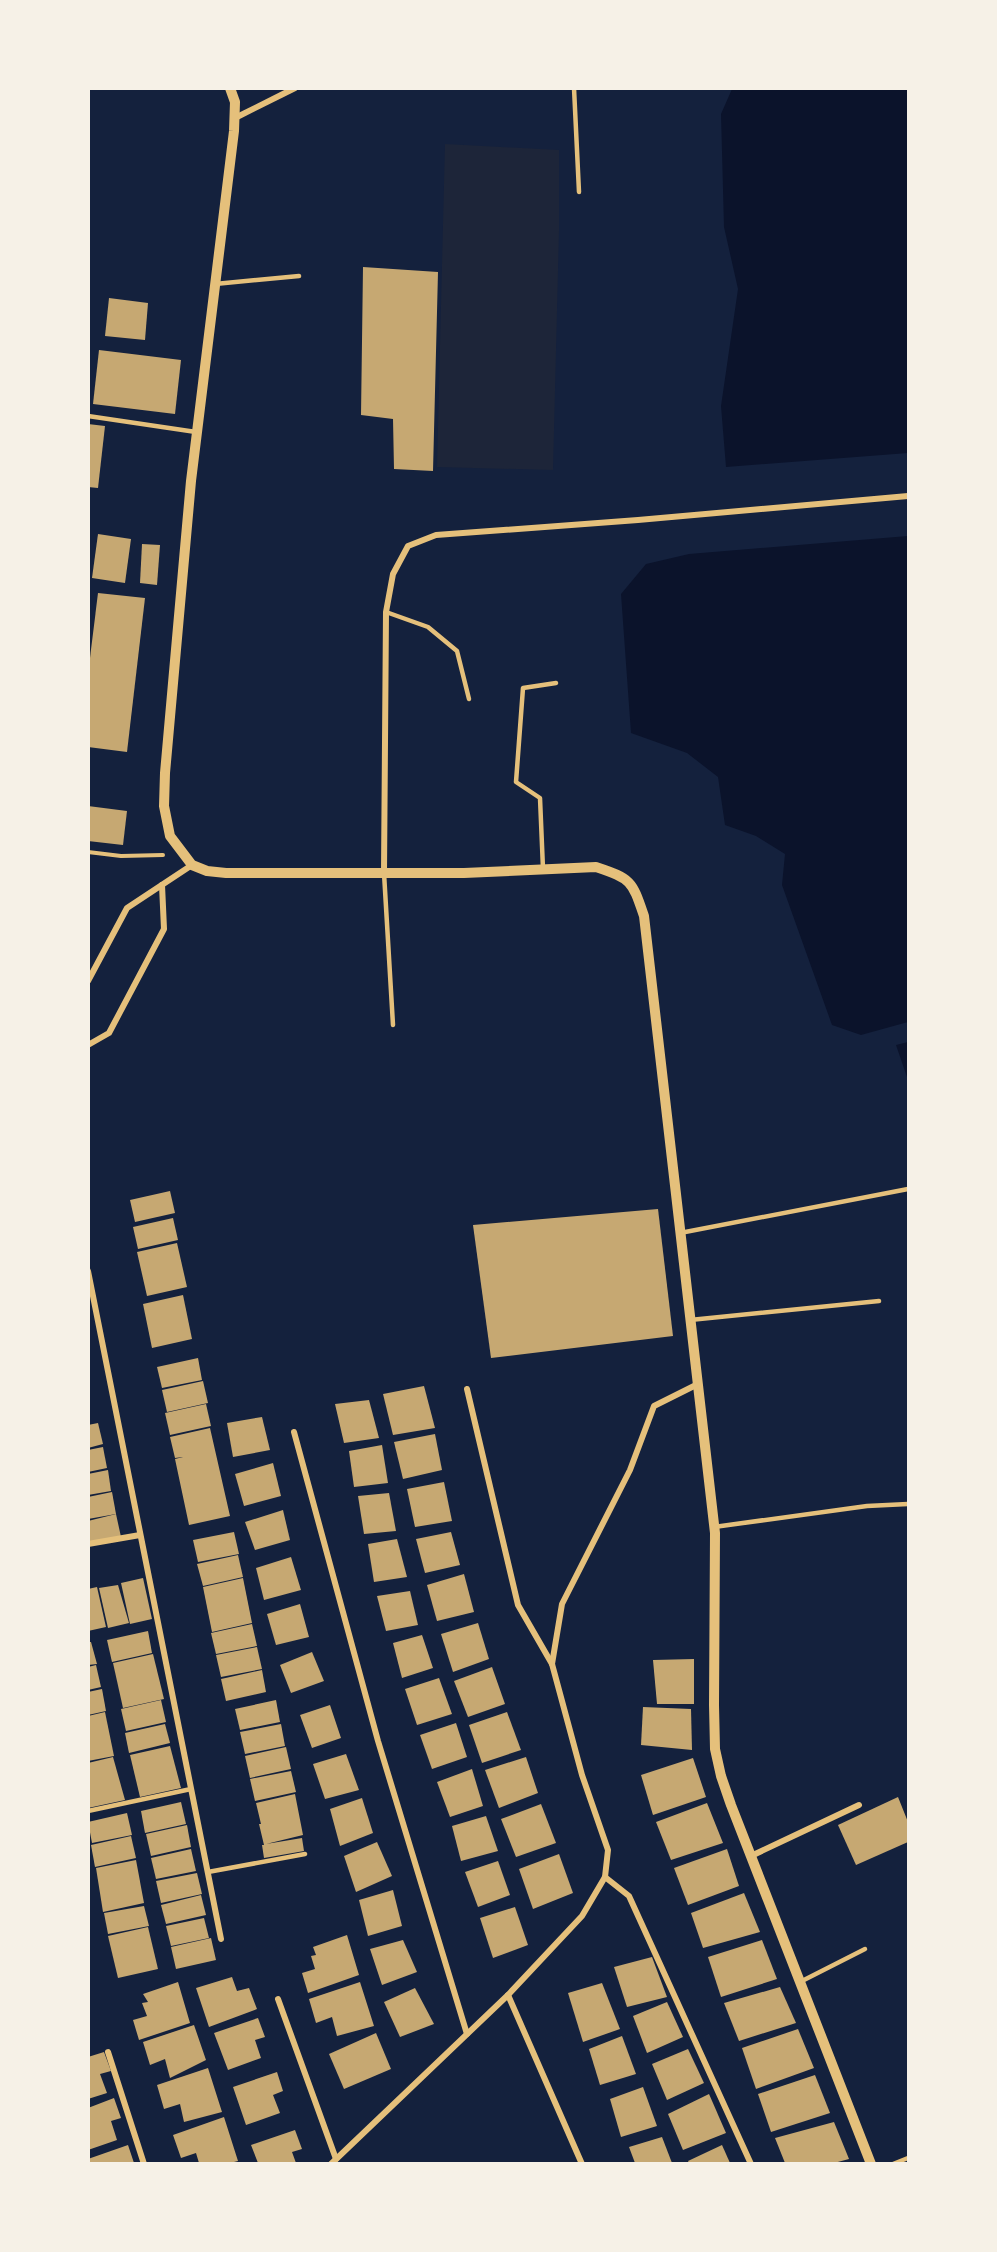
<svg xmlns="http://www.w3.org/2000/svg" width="997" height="2252" viewBox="0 0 997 2252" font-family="Karla,sans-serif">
<rect width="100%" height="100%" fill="#14213d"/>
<!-- green -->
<path fill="#1d2539" d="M445,144L559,150V230L553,470L437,467Z"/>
<!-- water -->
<g fill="#0b132b">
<path d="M732,89H908V453L726,467L721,406L738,289L724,227L721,114Z"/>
<path d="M908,536V1022L861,1035L832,1025L782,885L785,854L756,836L725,825L718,777L687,753L631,733L621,594L646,564L689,554Z"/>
<path d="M908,1042V1080L896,1045Z"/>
</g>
<!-- building -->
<g fill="#c6a872">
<path d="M363,267L438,272L433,471L394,469L393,419L361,415Z"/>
<path d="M109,298L148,303L145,340L105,336Z"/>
<path d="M99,350L181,360L175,414L93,404Z"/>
<path d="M88,424L105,426L98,488L88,487Z"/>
<path d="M98,534L131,539L125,583L92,578Z"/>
<path d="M142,544L160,545L157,585L140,583Z"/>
<path d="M98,593L145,598L127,752L88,747V674Z"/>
<path d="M88,806L127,811L123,845L88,841Z"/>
<path d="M170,1191L175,1213L135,1222L130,1200Z"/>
<path d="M658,1209L673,1336L491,1358L473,1225Z"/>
<path d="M173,1218L178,1240L138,1249L133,1227Z"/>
<path d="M177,1243L187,1287L147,1296L137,1252Z"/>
<path d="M183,1295L192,1339L152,1348L143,1304Z"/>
<path d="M198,1358L202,1380L162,1388L157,1367Z"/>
<path d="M203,1381L208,1403L167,1412L162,1390Z"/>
<path d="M424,1386L435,1428L393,1435L383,1394Z"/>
<path d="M369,1400L379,1438L344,1443L335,1404Z"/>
<path d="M206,1404L211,1426L170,1435L165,1413Z"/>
<path d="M262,1417L270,1450L233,1457L227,1423Z"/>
<path d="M98,1423L103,1444L88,1448V1425Z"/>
<path d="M210,1428L230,1516L189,1525L175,1459L183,1457L175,1458L170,1437Z"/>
<path d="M435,1434L442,1470L403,1479L394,1442Z"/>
<path d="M382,1445L388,1483L354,1487L349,1451Z"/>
<path d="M103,1447L107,1468L88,1472V1450Z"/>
<path d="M273,1463L281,1496L244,1506L235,1474Z"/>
<path d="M108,1470L111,1491L88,1495V1474Z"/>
<path d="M444,1482L452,1521L415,1527L407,1489Z"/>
<path d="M112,1492L116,1514L88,1519V1497Z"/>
<path d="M389,1493L396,1531L364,1534L358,1496Z"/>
<path d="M283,1510L290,1540L255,1550L245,1522Z"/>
<path d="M116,1514L121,1537L88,1543V1521Z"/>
<path d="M234,1532L239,1554L198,1562L193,1540Z"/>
<path d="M451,1532L460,1565L425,1573L416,1539Z"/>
<path d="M397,1539L407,1577L374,1582L368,1544Z"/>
<path d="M238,1555L243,1577L203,1586L197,1564Z"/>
<path d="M291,1557L301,1590L264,1600L256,1568Z"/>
<path d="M464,1574L474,1612L437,1621L427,1585Z"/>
<path d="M143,1578L152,1619L130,1624L121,1583Z"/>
<path d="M243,1578L252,1623L212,1632L203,1587Z"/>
<path d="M118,1585L129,1623L108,1628L99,1588Z"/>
<path d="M97,1587L106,1627L88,1631V1589Z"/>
<path d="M410,1591L418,1625L386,1631L377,1596Z"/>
<path d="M300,1604L309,1637L276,1645L267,1614Z"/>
<path d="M478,1623L489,1659L453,1672L441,1634Z"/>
<path d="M252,1624L257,1646L216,1654L211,1633Z"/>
<path d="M148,1631L152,1653L112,1662L107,1640Z"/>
<path d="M422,1635L433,1668L402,1678L393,1643Z"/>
<path d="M88,1642H91L97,1664L88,1665Z"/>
<path d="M257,1647L262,1669L221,1677L216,1655Z"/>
<path d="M312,1652L324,1681L291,1693L280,1665Z"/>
<path d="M153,1654L164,1699L123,1708L113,1663Z"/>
<path d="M694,1659V1704H657L653,1660Z"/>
<path d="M96,1665L101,1687L88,1690V1667Z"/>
<path d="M492,1667L505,1704L468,1717L454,1681Z"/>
<path d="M262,1670L266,1692L226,1701L221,1679Z"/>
<path d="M439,1678L452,1714L417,1725L405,1689Z"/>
<path d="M102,1689L106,1711L88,1715V1692Z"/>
<path d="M161,1700L166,1722L126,1731L121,1709Z"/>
<path d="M276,1700L280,1722L240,1730L235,1709Z"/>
<path d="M330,1705L341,1738L312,1748L300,1715Z"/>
<path d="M643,1707L691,1709L692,1750L641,1745Z"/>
<path d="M105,1712L114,1756L88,1761V1716Z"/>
<path d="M507,1712L521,1750L482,1763L469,1725Z"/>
<path d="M456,1723L467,1757L432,1769L420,1735Z"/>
<path d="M165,1724L170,1743L129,1753L125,1733Z"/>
<path d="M281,1724L285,1746L245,1754L240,1732Z"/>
<path d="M170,1746L181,1788L140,1797L130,1755Z"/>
<path d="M286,1747L291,1769L250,1778L245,1756Z"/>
<path d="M346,1754L359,1790L325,1799L313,1764Z"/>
<path d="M113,1757L125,1800L88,1808V1763Z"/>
<path d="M526,1757L538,1793L499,1808L485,1770Z"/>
<path d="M693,1758L706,1797L653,1815L641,1775Z"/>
<path d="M472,1769L483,1806L450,1817L437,1782Z"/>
<path d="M291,1771L296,1792L255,1801L250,1779Z"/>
<path d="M295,1794L303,1835L266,1844L302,1838L304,1851L264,1858L262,1845H264L259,1824H261L256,1803Z"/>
<path d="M898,1797L908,1822V1842L856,1865L838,1825Z"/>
<path d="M362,1798L373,1833L340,1846L330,1809Z"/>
<path d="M181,1802L186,1824L145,1833L141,1811Z"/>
<path d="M707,1803L723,1843L671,1860L656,1822Z"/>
<path d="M541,1804L556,1843L516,1857L501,1819Z"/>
<path d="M127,1813L132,1835L92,1843L88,1822Z"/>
<path d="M486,1816L498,1851L461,1861L452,1826Z"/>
<path d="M187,1825L191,1847L151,1856L146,1834Z"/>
<path d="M131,1836L136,1858L95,1867L91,1845Z"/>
<path d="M377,1842L392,1876L356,1892L344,1856Z"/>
<path d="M191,1849L196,1871L156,1879L151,1858Z"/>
<path d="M727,1849L739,1886L688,1905L674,1868Z"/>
<path d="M559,1854L573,1893L533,1909L519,1869Z"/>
<path d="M136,1860L144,1903L103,1912L96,1868Z"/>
<path d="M498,1861L510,1895L478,1907L465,1872Z"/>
<path d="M197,1873L202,1894L161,1903L156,1881Z"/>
<path d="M393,1890L402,1926L368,1936L359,1900Z"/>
<path d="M744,1893L760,1932L703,1948L691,1913Z"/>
<path d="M201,1895L206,1915L166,1924L161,1905Z"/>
<path d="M144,1906L149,1926L108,1934L104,1913Z"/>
<path d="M515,1907L528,1945L493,1958L480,1918Z"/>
<path d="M204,1918L209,1938L171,1946L166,1926Z"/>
<path d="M148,1927L158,1969L118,1978L108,1936Z"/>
<path d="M347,1935L359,1975L308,1993L302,1973L315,1969L311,1956L316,1955L313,1947Z"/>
<path d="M211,1938L216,1960L176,1969L171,1947Z"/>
<path d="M403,1940L417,1972L382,1985L370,1949Z"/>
<path d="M762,1940L777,1979L721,1997L708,1957Z"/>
<path d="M652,1957L667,1997L627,2007L614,1967Z"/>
<path d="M232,1977L237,1991L249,1988L257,2009L209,2027L196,1988Z"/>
<path d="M178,1982L190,2023L139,2040L133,2020L147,2016L142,2003L148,2002L143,1994Z"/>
<path d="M360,1982L374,2026L337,2036L332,2017L316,2023L309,1999Z"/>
<path d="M602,1983L620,2029L583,2042L568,1993Z"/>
<path d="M780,1987L796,2023L739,2041L724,2003Z"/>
<path d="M415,1988L434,2024L400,2037L384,2002Z"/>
<path d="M667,2002L683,2037L647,2053L633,2016Z"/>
<path d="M258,2018L265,2037L255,2040L261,2058L228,2070L214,2033Z"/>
<path d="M194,2025L206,2060L170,2078L165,2059L150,2065L143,2042Z"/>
<path d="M798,2029L814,2068L756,2089L742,2048Z"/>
<path d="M376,2033L391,2069L344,2089L329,2054Z"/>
<path d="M622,2036L636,2074L600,2085L589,2049Z"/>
<path d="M688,2049L704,2083L667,2100L652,2064Z"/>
<path d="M104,2052L111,2071L100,2074L107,2093L88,2099V2057Z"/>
<path d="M208,2068L222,2112L184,2122L180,2104L164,2109L157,2085Z"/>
<path d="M277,2072L283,2091L273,2095L280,2113L246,2125L233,2087Z"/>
<path d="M815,2075L830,2113L771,2132L758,2094Z"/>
<path d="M643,2087L657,2126L621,2137L610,2099Z"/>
<path d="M709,2094L726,2133L683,2150L668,2114Z"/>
<path d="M114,2098L121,2118L111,2121L117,2140L88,2150V2108Z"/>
<path d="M224,2117L238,2161L230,2163H199L196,2153L181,2158L173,2135Z"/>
<path d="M834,2122L849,2159L834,2163H785L775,2138Z"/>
<path d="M295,2130L302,2149L292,2152L296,2163H258L251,2145Z"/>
<path d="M662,2137L672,2163H635L629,2147Z"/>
<path d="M128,2145L134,2163H88V2159Z"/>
<path d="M722,2145L730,2163H689L688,2161Z"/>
</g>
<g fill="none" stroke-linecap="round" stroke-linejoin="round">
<!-- path -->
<path stroke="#e5c07b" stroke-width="4" d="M88,852L121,856L163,855"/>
<!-- service -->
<g stroke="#e5c07b" stroke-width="4.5">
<path d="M574,88L579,192"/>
<path d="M215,284L299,276"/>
<path d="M88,416L196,432"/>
<path d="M386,612L428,627L457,651L469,699"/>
<path d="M543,869L540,798L516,782L523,688L556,683"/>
<path d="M384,873L393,1025"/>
<path d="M680,1233L908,1189"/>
<path d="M690,1320L879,1301"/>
<path d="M714,1527L867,1506L908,1504"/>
<path d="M88,1811L191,1789"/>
<path d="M208,1872L305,1854"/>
<path d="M800,1982L865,1949"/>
<path d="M893,2164L908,2158"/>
</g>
<!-- minor -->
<g stroke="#e5c07b" stroke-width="6">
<path d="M235,118L295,88"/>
<path d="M384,873L386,612L393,574L408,546L436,535L638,520L908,496"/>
<path d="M88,981L127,908L192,865"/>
<path d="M88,1045L109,1033L164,929L162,885"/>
<path d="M88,1271L221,1939"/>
<path d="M467,1389L518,1605L552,1664"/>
<path d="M294,1432L378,1741L467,2034"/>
<path d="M88,1544L140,1535"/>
<path d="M751,1856L859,1805"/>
<path d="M605,1877L629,1896L751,2164"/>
<path d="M508,1995L582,2164"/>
<path d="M278,1999L336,2159"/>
<path d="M108,2052L144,2164"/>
<path d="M331,2164L508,1995L582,1916L605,1877L608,1850L582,1775L552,1664L562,1604L630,1470L654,1406L698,1384"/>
</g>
<!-- tertiary -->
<path stroke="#e5c07b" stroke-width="10" d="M230,88L235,102L234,131L191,481L165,773L164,806L170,836L192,865L207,871L226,873H464L596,867C632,879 632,881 644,916L715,1533L714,1705L715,1749L721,1776L731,1805L871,2164"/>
</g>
<!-- border -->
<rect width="997" height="2252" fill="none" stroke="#f6f1e7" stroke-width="180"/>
</svg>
